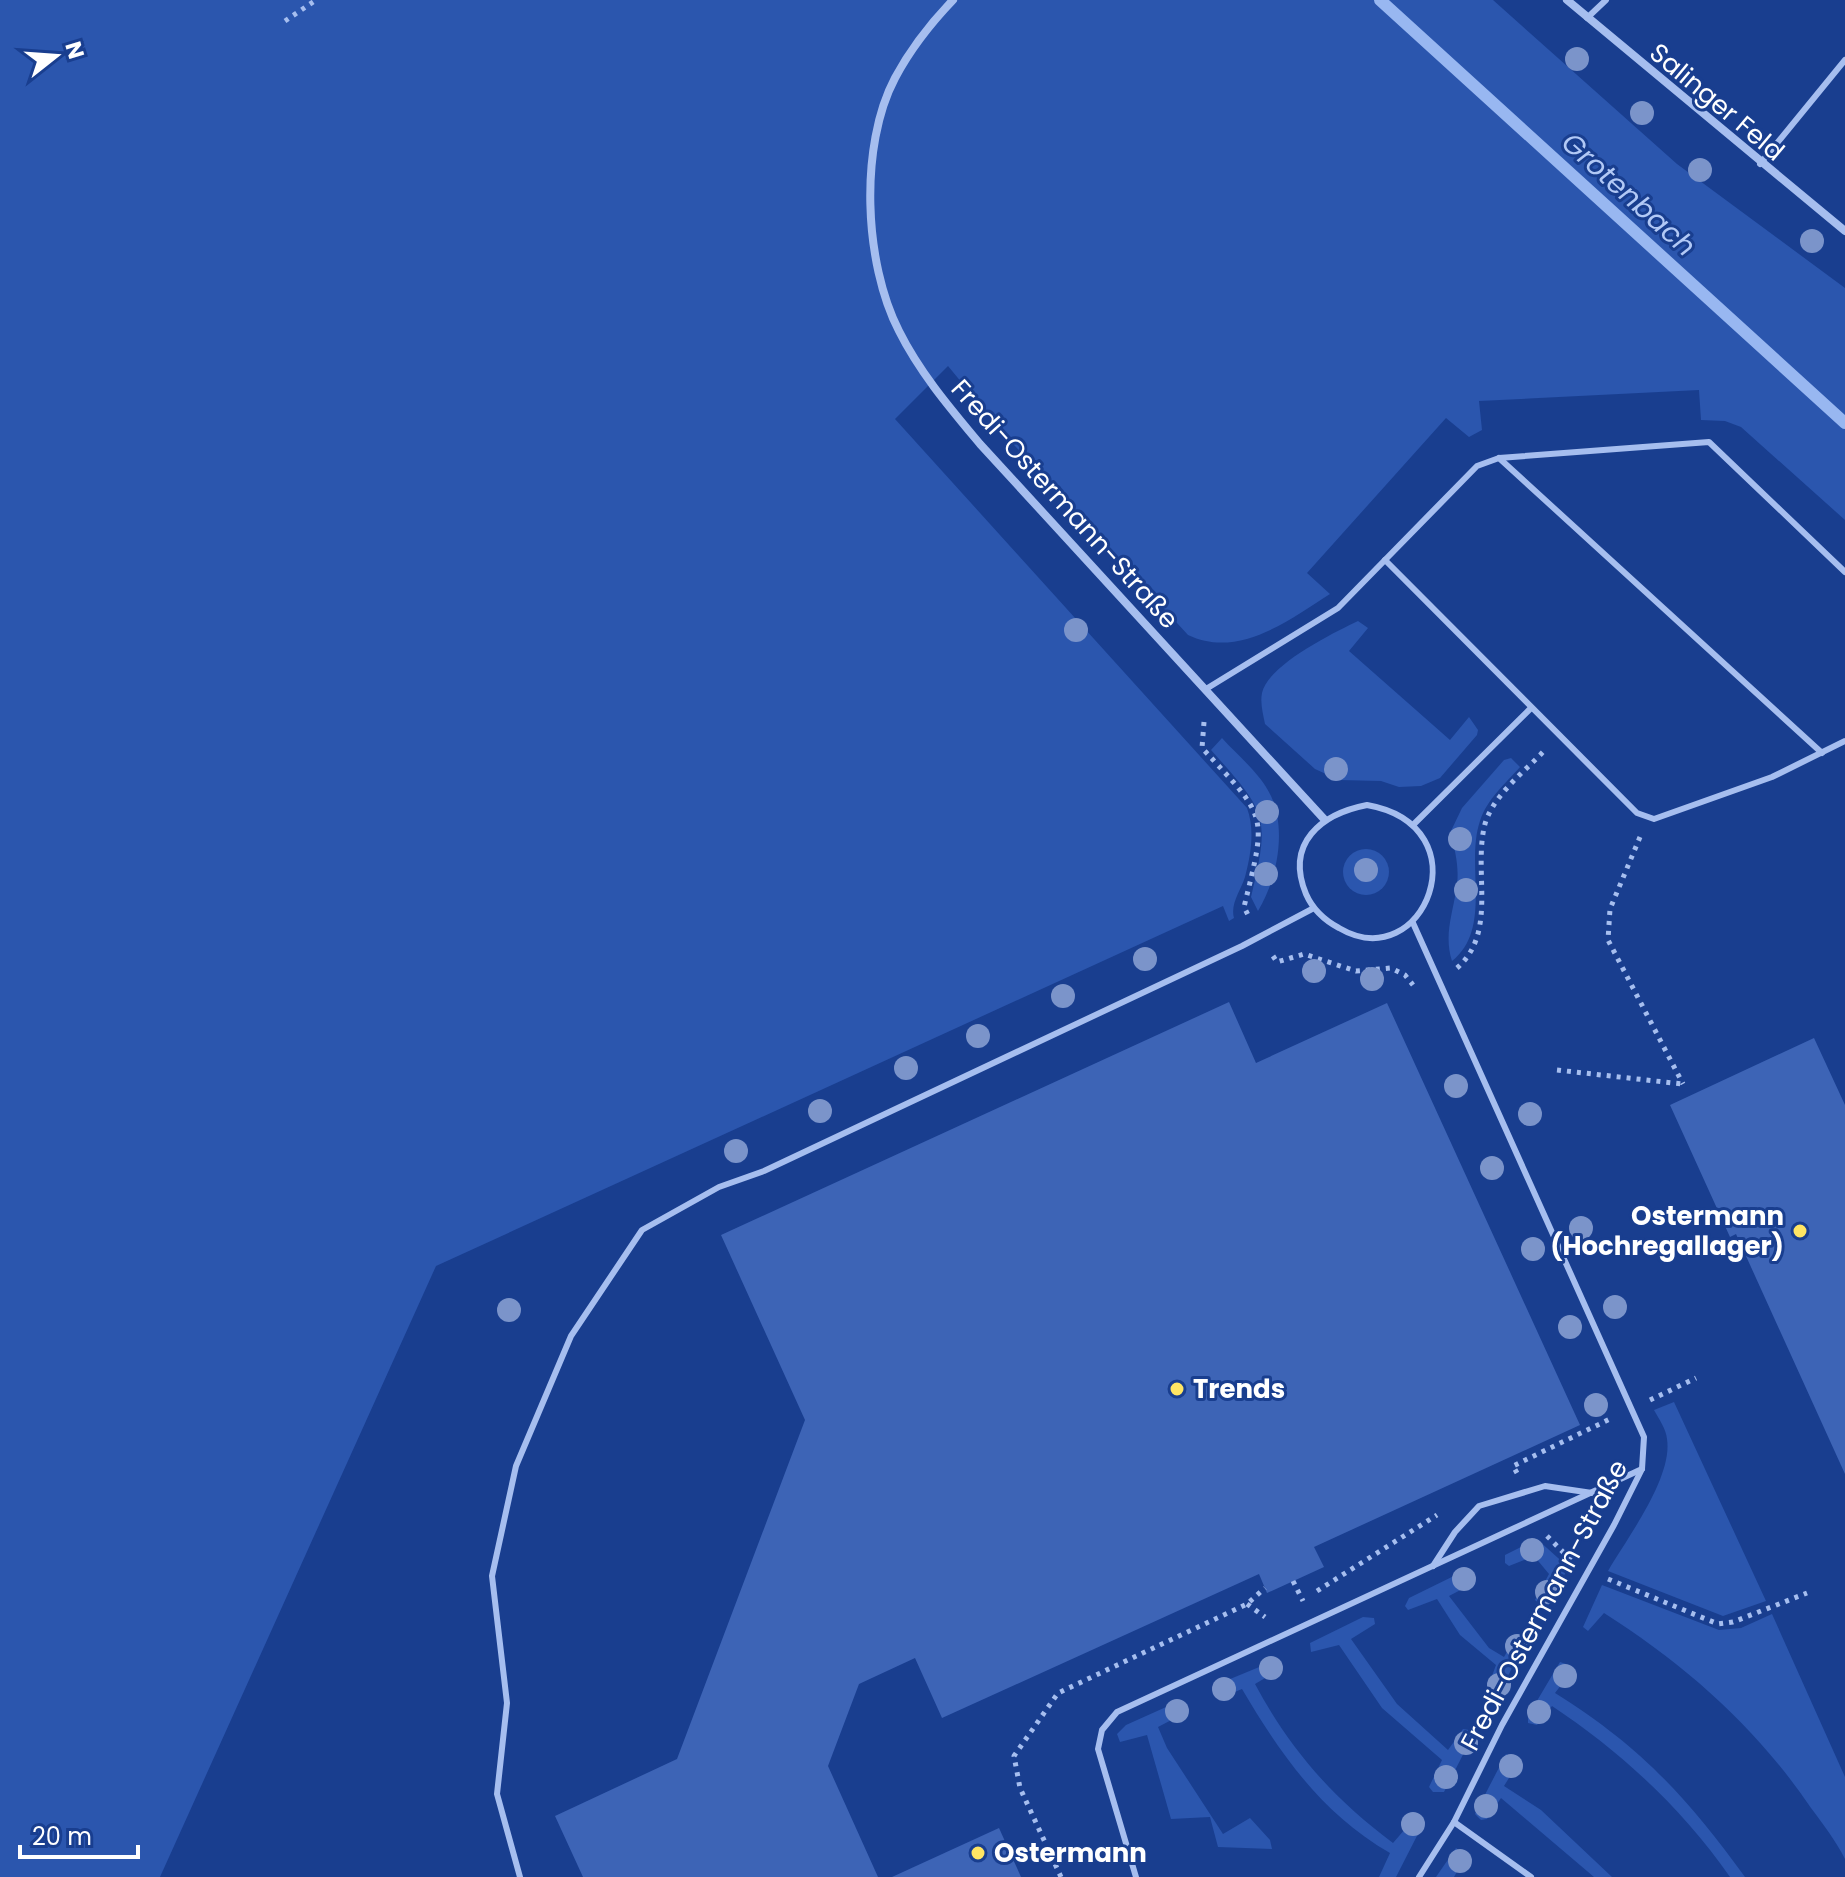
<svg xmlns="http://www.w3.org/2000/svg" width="1845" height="1877" viewBox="0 0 1845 1877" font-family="Poppins,sans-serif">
<rect width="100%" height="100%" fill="#193e8f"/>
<!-- green -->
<g fill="#2b56ae">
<path d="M0,0H1493L1677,164L1845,288V520L1741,427L1725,421L1701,420L1699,390L1479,401L1482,430L1469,437L1446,418L1307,573L1330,594C1288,621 1238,659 1188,635L1005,435L948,366L895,419L1247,808C1255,829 1251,855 1245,877C1241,890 1230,904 1234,918L1229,921L1223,906L436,1266L160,1877H0Z"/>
<path d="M1358,621L1368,628L1349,651L1450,740L1469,717L1478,730L1477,735L1440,778L1421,786L1399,787L1381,781L1339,780L1315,769L1265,724C1263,714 1260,703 1262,693C1268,665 1333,633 1358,621Z"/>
<path d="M1222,738C1238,756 1261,774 1271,796C1287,830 1277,880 1258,911L1251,897C1271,815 1266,812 1211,750Z"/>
<path d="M1511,758L1520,767C1505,784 1487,799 1480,821C1465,865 1493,928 1452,961C1444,936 1452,916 1456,891C1460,871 1456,852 1450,833L1462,808L1504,760Z"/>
<circle cx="1366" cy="872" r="23"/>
<path d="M1674,1402L1766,1601L1723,1616L1608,1571C1627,1538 1673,1478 1667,1439C1666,1429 1659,1419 1654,1410Z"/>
<path d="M1537,1539L1568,1567L1552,1602L1545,1608L1535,1600L1549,1574L1534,1556L1509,1566L1505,1563V1555Z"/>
<path d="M1464,1571L1472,1573V1584L1449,1596L1489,1648L1504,1657L1516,1636L1527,1638L1497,1698L1485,1695L1496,1665L1460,1635L1437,1599L1408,1610L1405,1606L1409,1598Z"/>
<path d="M1602,1585L1719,1630L1741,1628L1772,1614L1845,1777V1859C1836,1841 1823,1824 1811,1808C1756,1727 1687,1666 1604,1613L1588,1631L1583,1627Z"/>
<path d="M1363,1617L1374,1618L1375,1624L1351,1639L1397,1704L1448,1750L1463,1729L1475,1731L1444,1792H1433L1429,1787L1442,1760L1382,1708L1339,1645L1311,1652L1310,1643Z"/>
<path d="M1274,1661L1279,1670L1255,1684C1290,1750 1334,1799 1393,1843L1412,1821L1419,1825L1420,1830L1396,1877H1379L1390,1853C1322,1814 1281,1755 1242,1689L1225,1696L1214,1695L1218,1684Z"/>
<path d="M1560,1662L1566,1664L1568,1676L1555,1693C1640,1746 1686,1796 1745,1877H1730C1682,1808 1621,1752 1552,1706L1537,1725L1528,1723V1716Z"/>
<path d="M1175,1703L1181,1707V1715L1158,1727L1167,1748L1223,1834L1250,1818L1270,1840L1272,1849L1218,1847L1210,1817L1171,1819L1147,1735L1120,1742L1117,1734L1126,1725Z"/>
<path d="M1506,1754L1516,1760L1517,1765L1504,1786L1541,1810L1612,1877H1594L1501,1798L1487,1819L1481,1820L1475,1814Z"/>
<path d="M1456,1848L1466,1856L1454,1877H1436Z"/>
</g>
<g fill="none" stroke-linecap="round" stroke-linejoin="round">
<!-- stream -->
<path stroke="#98b7f1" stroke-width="12" d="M1380,0L1845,423"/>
</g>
<!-- building -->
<g fill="#3d64b6">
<path d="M1229,1002L1256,1063L1387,1003L1580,1425L1314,1547L1324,1567L1267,1593L1259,1574L942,1718L915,1658L859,1684L828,1766L878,1877H583L555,1816L677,1759L805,1420L721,1235Z"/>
<path d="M1814,1038L1845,1105V1474L1736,1234L1730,1237L1670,1105Z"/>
<path d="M999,1828L1021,1877H892Z"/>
</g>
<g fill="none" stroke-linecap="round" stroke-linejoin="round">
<!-- path -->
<g stroke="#a6beef" stroke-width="5" stroke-dasharray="4 6" stroke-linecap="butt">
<path d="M285,21L316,0"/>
<path d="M1204,722L1202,748C1268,819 1267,813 1244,907L1249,917"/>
<path d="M1640,837L1610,909L1608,940L1683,1084"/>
<path d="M1273,956L1277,962L1304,954L1356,971L1391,968L1405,975L1413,985"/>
<path d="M1457,968C1497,933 1474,875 1484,828C1490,798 1523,773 1543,752"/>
<path d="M1557,1070L1682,1084"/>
<path d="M1650,1400L1696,1378"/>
<path d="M1517,1473L1513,1466L1612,1418"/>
<path d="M1547,1536L1571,1560"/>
<path d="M1608,1579L1718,1624L1733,1622L1807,1593"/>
<path d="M1293,1581L1303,1601"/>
<path d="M1317,1591L1437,1515"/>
<path d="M1247,1604L1265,1617"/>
<path d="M1061,1877L1020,1788L1014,1756L1058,1693L1247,1604L1265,1588"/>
</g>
<!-- lane -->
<g stroke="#a6beef" stroke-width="6">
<path d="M1587,18L1606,0"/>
<path d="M1760,164L1845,60"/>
<path d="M1499,458L1822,753"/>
<path d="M1385,560L1637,813L1654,819L1772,777L1845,741"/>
<path d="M1206,689L1338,608L1477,466L1499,458L1709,442L1845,572"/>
<path d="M1367,805C1485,826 1424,978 1339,928C1324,920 1313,910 1306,894C1285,843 1321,814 1367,805Z"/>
<path d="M1413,825L1531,708"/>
<path d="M1413,923L1644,1437L1642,1469L1614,1525L1502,1725L1454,1822L1419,1877"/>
<path d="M1433,1566L1455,1532L1479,1506L1545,1486L1592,1493"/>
<path d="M1454,1822L1531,1877"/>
<path d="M520,1877L497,1794L507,1703L492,1576L516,1466L571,1336L642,1230L719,1187L764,1171L1242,946L1312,909"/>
<path d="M1136,1877L1098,1749L1102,1730L1117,1712L1642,1469"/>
</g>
<!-- street -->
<g stroke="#a6beef" stroke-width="8">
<path d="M953,0C930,24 911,48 895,78C859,146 864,263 899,331C920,373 950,408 980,444L1324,819"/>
<path d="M1567,0L1845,231"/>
</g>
</g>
<!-- trees -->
<g fill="#7b94ca">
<circle cx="1577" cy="59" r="12"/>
<circle cx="1642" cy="113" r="12"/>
<circle cx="1700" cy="170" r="12"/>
<circle cx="1812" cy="241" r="12"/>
<circle cx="1076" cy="630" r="12"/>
<circle cx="1336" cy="769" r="12"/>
<circle cx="1267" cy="812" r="12"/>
<circle cx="1460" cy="839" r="12"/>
<circle cx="1366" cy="870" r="12"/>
<circle cx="1266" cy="874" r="12"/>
<circle cx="1466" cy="890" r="12"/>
<circle cx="1145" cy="959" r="12"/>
<circle cx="1314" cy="971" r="12"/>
<circle cx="1372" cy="979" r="12"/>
<circle cx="1063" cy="996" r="12"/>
<circle cx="978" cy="1036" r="12"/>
<circle cx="906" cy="1068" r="12"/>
<circle cx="1456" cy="1086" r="12"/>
<circle cx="820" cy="1111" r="12"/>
<circle cx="1530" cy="1114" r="12"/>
<circle cx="736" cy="1151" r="12"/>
<circle cx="1492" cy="1168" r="12"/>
<circle cx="1581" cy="1228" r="12"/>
<circle cx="1533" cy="1249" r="12"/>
<circle cx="1615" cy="1307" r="12"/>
<circle cx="509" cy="1310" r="12"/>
<circle cx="1570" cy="1327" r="12"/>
<circle cx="1596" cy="1405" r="12"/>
<circle cx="1532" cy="1550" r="12"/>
<circle cx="1464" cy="1579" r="12"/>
<circle cx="1547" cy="1592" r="12"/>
<circle cx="1517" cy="1646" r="12"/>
<circle cx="1271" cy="1668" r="12"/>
<circle cx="1565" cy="1676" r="12"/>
<circle cx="1499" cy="1685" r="12"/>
<circle cx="1224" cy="1689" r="12"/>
<circle cx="1177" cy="1711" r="12"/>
<circle cx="1539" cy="1712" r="12"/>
<circle cx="1466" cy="1743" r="12"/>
<circle cx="1511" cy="1766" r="12"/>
<circle cx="1446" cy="1777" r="12"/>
<circle cx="1486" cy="1806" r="12"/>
<circle cx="1413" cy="1824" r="12"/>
<circle cx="1460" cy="1861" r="12"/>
</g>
<!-- markers -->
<g fill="#ffe564" stroke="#193e8f" stroke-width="3">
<circle cx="1800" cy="1231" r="8"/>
<circle cx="1177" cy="1389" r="8"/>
<circle cx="978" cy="1853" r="8"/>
</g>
<g text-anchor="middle" stroke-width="6" stroke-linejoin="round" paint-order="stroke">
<!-- street labels -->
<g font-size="26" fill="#fff" stroke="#193e8f">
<text transform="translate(1717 102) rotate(40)" y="9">Salinger Feld</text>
<text transform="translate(1065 504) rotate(48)" y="9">Fredi-Ostermann-Straße</text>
<text transform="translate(1544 1605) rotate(-62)" y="9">Fredi-Ostermann-Straße</text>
</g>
<!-- poi labels -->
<g font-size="26" font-weight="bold" fill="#fff" stroke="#193e8f" text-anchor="start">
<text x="1784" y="1225" text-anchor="end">Ostermann<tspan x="1784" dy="30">(Hochregallager)</tspan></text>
<text x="1193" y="1398">Trends</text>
<text x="994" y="1862">Ostermann</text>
</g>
<!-- water labels -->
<g font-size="28" font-style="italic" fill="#b2c9f6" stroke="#193e8f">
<text transform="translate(1629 194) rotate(42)" y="10">Grotenbach</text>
</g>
</g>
<!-- north arrow -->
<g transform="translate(56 56) rotate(73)" stroke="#193e8f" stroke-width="6" paint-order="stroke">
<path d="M0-6L14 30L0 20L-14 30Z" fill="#ffffff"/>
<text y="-12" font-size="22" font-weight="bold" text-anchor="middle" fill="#ffffff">N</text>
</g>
<!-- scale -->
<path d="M20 1845v12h118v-12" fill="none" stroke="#ffffff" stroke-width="4"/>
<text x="32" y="1845" font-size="24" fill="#ffffff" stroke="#193e8f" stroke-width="6" paint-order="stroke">20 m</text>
</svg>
